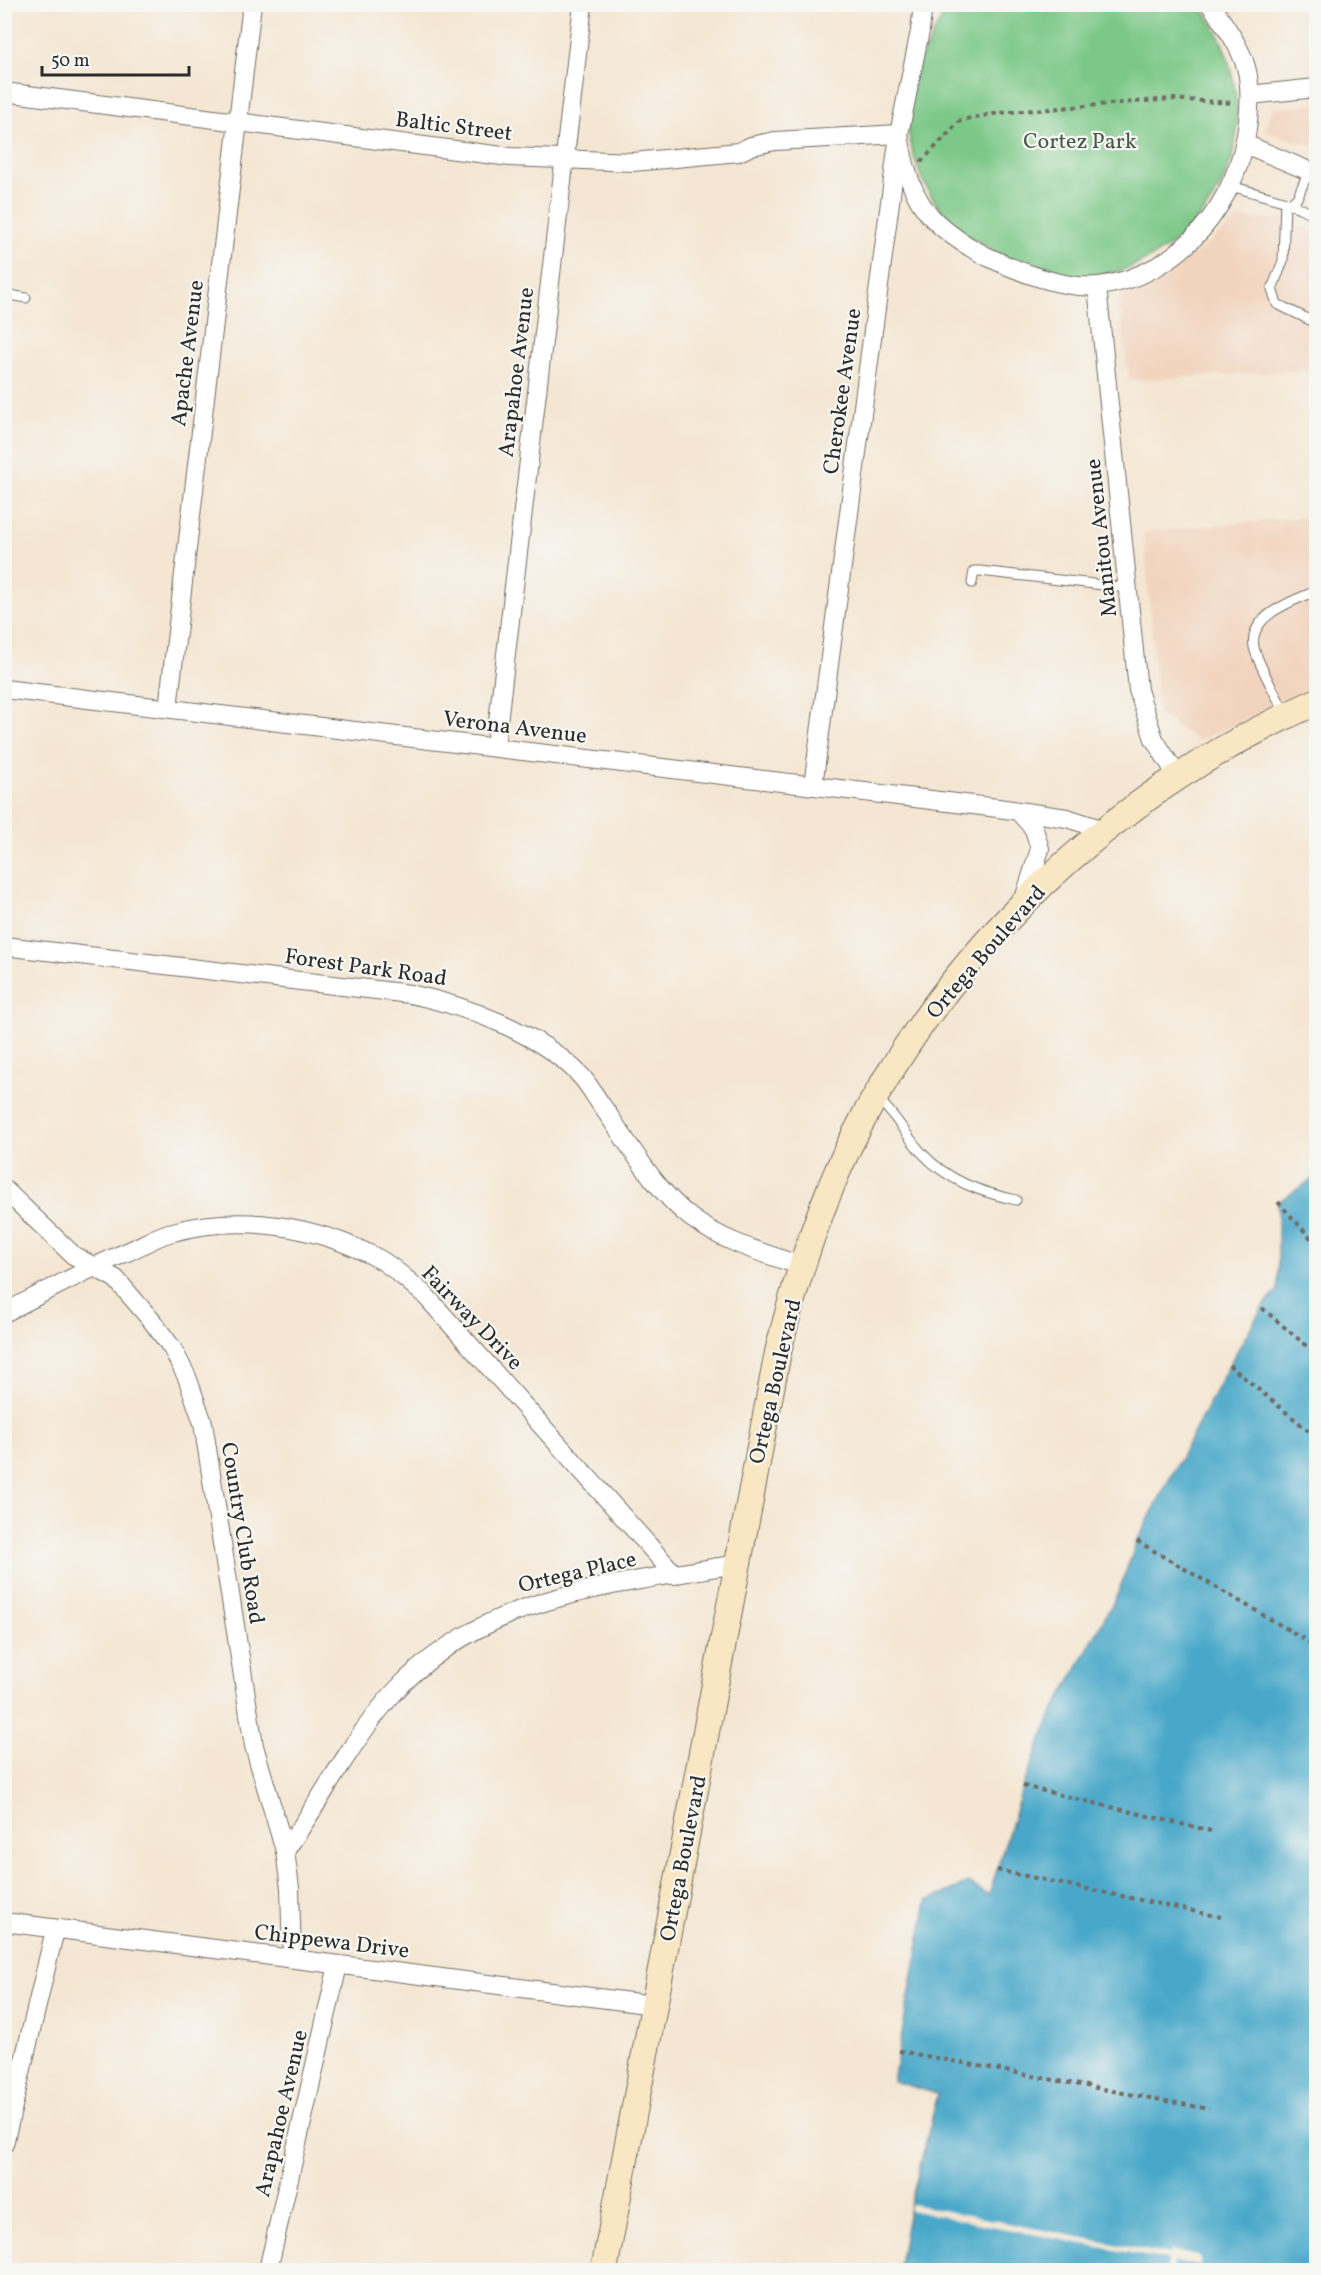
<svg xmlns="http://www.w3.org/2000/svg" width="1321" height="2275" viewBox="0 0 1321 2275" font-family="Vollkorn,serif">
<rect width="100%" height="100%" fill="#f6f6f2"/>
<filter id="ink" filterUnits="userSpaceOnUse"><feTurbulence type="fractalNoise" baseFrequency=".0167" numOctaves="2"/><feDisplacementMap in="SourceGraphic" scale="12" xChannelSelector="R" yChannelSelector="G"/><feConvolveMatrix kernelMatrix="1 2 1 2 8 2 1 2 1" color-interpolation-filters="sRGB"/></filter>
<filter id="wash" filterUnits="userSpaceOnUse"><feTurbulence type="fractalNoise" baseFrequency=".008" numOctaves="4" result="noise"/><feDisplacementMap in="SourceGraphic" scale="24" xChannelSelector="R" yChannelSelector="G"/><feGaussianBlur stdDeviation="1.35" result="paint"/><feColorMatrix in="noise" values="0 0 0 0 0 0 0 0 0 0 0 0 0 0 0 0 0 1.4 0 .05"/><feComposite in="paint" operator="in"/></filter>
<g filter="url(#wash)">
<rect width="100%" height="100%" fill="#f4e6d2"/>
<!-- built -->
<g fill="#f2d4be">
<path d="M1316,104V147L1265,131L1272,108Z"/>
<path d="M1237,219H1284L1316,232V370L1129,380L1119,300L1196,254Z"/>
<path d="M1316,516V688L1198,741L1158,713L1144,532Z"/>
</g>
<!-- green -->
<path fill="#7cc887" stroke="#547a59" stroke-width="1.5" d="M949,5H1197C1224,29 1237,82 1237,117C1238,156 1222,191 1197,220C1169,251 1137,270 1096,276C1073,279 1051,273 1030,266C1007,258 980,246 961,230C923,199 900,140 910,91C915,64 936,30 949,5Z"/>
<!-- water -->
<path fill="#4aa8c9" stroke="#3a6a7a" stroke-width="1.5" d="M1316,1177V2270H898L909,2210L938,2094L893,2081L927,1901L968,1883L989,1895L1023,1786L1051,1716L1118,1593L1137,1541L1229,1365L1262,1308L1278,1290V1202Z"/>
<!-- pier -->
<path fill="#f4e6d2" d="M911,2204L1169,2255L1171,2250L1200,2257V2266L1173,2262L1172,2270H1166L1167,2260L909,2210Z"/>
</g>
<g filter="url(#ink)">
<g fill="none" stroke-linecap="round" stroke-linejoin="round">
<defs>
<g id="service">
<path d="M1231,186L1283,201L1316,215"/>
<path d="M1285,202L1283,261L1272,289L1277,304L1316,323"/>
<path d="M1290,204L1297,198L1309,171"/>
<path d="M4,294L26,298"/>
<path d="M972,583L974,571H980L1129,588"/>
<path d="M1286,715C1278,698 1257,663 1254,647C1248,615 1295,600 1316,591"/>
<path d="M878,1099C896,1115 906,1136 922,1153C948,1181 980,1192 1016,1200"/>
</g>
<g id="minor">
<path d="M4,92L510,157L633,162L739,152L751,146L775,141L899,134C908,199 928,226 986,256C1016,271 1065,290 1099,286C1182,275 1240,201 1248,121C1250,103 1251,85 1246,67C1239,44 1224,24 1210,4"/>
<path d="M1250,95L1316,88"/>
<path d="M1245,144L1316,174"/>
<path d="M1097,286L1138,690L1154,739L1178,777"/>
<path d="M4,689L998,808L1067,818L1104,830"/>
<path d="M168,708L252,4"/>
<path d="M495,747L583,4"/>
<path d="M813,786L899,134L920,31L923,4"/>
<path d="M1019,812L1034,829L1040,849L1023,902"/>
<path d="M4,946L410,994C467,1006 540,1033 581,1076C589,1085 595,1096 602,1106C629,1143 653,1188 690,1217C723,1242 763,1253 802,1266"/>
<path d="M4,1189L73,1255L116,1279L152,1321L172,1348L187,1377L203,1423L254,1746L285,1851L290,1888L292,1958"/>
<path d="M4,1313C45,1292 85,1270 127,1252C141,1246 155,1237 169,1233C240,1213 316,1225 381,1260C396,1269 410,1283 424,1294L675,1575"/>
<path d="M285,1851C321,1801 349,1744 390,1697C481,1594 610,1586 736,1564"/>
<path d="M4,1922L654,2005"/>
<path d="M4,2144L55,1930"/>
<path d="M268,2270L338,1965"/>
</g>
<path id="secondary" d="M604,2270L778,1352C795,1282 818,1211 849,1146C947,948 1115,791 1316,702"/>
</defs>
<!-- service casing -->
<use href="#service" stroke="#716c65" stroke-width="11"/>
<!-- minor casing -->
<use href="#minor" stroke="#716c65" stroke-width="20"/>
<!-- secondary casing -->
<use href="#secondary" stroke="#716c65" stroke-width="28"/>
<!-- path -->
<g stroke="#716c65" stroke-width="4" stroke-dasharray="4.5 4.5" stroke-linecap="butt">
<path d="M921,162L961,120L999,113L1171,99L1233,103"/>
<path d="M1278,1202L1316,1244"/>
<path d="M1262,1308L1316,1354"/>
<path d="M1229,1365L1316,1437"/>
<path d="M1137,1541L1316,1646"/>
<path d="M1023,1786L1211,1831"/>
<path d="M997,1870L1221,1917"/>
<path d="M899,2051L1209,2109"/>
</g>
<!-- service -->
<use href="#service" stroke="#fff" stroke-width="9"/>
<!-- minor -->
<use href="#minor" stroke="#fff" stroke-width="18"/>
<!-- secondary -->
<use href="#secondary" stroke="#f9e7c3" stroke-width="26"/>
</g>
</g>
<g text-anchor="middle" stroke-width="4.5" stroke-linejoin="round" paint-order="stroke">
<!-- street labels -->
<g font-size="22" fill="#2b2b2b" stroke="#f6f6f2">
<text transform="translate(454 125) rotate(7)" y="8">Baltic Street</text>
<text transform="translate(186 353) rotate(-83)" y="8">Apache Avenue</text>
<text transform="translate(515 372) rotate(-83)" y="8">Arapahoe Avenue</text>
<text transform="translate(841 391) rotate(-82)" y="8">Cherokee Avenue</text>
<text transform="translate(1100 538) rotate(-96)" y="8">Manitou Avenue</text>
<text transform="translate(515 726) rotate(7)" y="8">Verona Avenue</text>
<text transform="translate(985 951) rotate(-49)" y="8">Ortega Boulevard</text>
<text transform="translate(366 966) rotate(8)" y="8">Forest Park Road</text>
<text transform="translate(473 1317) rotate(46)" y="8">Fairway Drive</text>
<text transform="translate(774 1381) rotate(-77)" y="8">Ortega Boulevard</text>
<text transform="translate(244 1533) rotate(81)" y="8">Country Club Road</text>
<text transform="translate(577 1571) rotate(-13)" y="8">Ortega Place</text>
<text transform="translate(682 1858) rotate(-79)" y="8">Ortega Boulevard</text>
<text transform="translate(332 1940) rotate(7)" y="8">Chippewa Drive</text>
<text transform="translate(280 2113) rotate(-77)" y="8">Arapahoe Avenue</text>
</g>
<!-- park labels -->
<g font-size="22" fill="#435a47" stroke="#f6f6f2">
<text x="1080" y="148">Cortez Park</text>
</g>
</g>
<!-- margin -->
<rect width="1321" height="2275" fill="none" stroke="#f6f6f2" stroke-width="24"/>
<!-- scale -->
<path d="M42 66v9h147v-9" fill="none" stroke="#2b2b2b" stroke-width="3"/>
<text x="51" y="66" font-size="18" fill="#2b2b2b" stroke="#f6f6f2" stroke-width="4.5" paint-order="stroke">50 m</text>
</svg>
